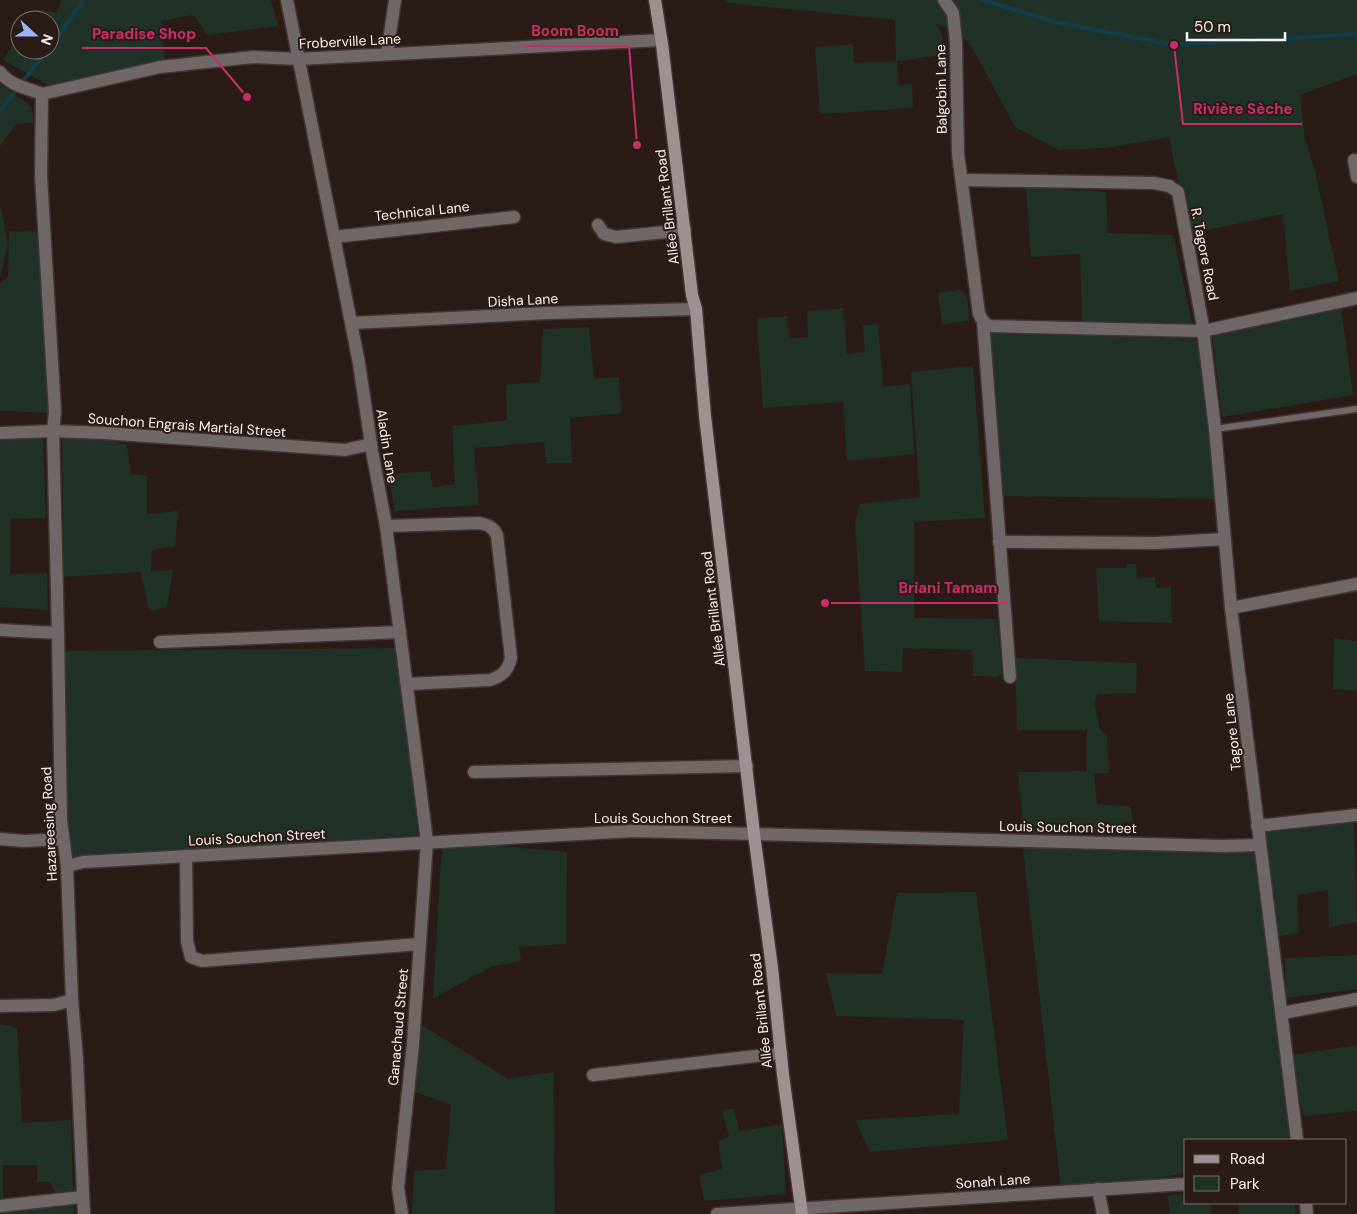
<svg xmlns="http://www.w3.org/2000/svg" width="1357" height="1214" viewBox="0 0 1357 1214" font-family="'DM Sans',sans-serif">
<rect width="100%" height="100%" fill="#2a1b16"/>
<!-- green -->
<g fill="#203227">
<path d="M62,0H271L278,26L208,35L193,15L161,21L165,60L48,85L3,60L20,33V50H50V20H28L36,9L56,13Z"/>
<path d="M725,0H1357V74L1300,95L1305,140L1314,167L1339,281L1290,291L1283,214L1189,234L1169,137L1107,148L1059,150L1015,127L973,49L959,32L937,24L942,35L943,55L897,61L898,85L912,84L913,108L820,114L815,47L853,44L854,63L896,61L895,20L726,3Z"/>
<path d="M0,84L31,106L34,123L16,124L0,146Z"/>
<path d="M1026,187L1106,192L1108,233L1173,235L1192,323L1082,321L1080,254L1031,257Z"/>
<path d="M0,205L8,243L0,279Z"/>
<path d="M9,231L38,232L49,413L0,411V284L8,277Z"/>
<path d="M960,290C970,296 968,310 969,321L942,324L938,293Z"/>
<path d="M1341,307L1353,395L1222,417L1212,333Z"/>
<path d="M843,308L847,354L865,352L863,325L878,324L883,387L910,384L914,454L847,461L843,402L763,408L757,318L787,316L789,339L808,337L807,311Z"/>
<path d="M589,327L594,379L619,377L621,413L570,418L572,463H546L544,442L474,448L479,505L395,511L388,474L430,471L433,487L455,484L452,426L507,420L506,385L540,382L543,329Z"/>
<path d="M986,333L1204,339L1221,499L994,496Z"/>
<path d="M973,366L985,518L914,522V618L997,619L1002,672L998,677L973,676L972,650L903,648L902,672L865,671L855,523L860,504L920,497L911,372Z"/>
<path d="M62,427L127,445L131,474L147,476V514L178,511L175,546L152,550L151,571L173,570L167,607L149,611L141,572L64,577Z"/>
<path d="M0,436L43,438L46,518L10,519V574L47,573L48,610L0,607Z"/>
<path d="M1126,564H1136L1137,578L1155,577L1156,588L1171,587L1172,623L1099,621L1096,568H1126Z"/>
<path d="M1334,638L1357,641V691L1333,689Z"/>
<path d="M402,648L418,835L66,859L65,651Z"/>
<path d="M1015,658L1137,663L1136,693L1097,694L1095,704L1100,730L1107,735L1109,773H1094L1097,804L1130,806L1133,821L1123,822V833H1031L1023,825L1018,772L1087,771V730H1017Z"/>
<path d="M1354,822L1357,922L1329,927L1328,890L1297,895L1298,933L1277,937L1262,833Z"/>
<path d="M1022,840L1259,846L1287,1056L1357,1045V1111L1304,1116L1287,1057L1297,1140H1186V1173L1101,1189H1061Z"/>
<path d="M442,841L567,852L566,944L519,947L521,961L492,966L433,999Z"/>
<path d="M976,892L1008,1140L870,1152L855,1120L959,1114L964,1020L836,1016L826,973L882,974L897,893Z"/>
<path d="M1357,955V989L1286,998L1285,958Z"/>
<path d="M0,1024L17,1028L22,1123L71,1120L73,1192H55L49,1182H37V1165H3V1198H0Z"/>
<path d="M422,1025L508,1079L553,1072L555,1214H412L414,1171L446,1169L451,1105L415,1092Z"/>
<path d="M733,1108L740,1131L782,1124L786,1194L704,1201L699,1175L722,1169L718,1141L729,1136L722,1111Z"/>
<path d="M1186,1194V1203H1211L1212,1214H1170L1168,1196Z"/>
<path d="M1238,1203H1294L1296,1214H1239Z"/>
<path d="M73,1204L74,1214H3L2,1206Z"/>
</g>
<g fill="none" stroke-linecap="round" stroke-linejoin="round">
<!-- stream -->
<g stroke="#133d4a" stroke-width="4">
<path d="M982,0L1056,22L1174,45L1357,34"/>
<path d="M50,47L84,0"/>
<path d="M0,111L47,50"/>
</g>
<defs>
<path id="lane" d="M1215,429L1357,409"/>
<g id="street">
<path d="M287,0L359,363L372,451L386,526L427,841L413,1044L398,1188L402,1214"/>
<path d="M944,0L953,13L956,42L958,154L979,314L983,321L989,326L1203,331L1357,298"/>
<path d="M387,54L395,0"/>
<path d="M0,72C10,86 28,88 42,94"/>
<path d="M42,94L41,176L55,412L53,431L58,633L61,820L67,866L72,1000L77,1059L84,1214"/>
<path d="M42,94L160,67L253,57L298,59L661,40"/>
<path d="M1354,160L1357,177"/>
<path d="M962,180L1154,183L1169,186L1178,192L1202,321L1215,429L1231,608L1297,1140"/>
<path d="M598,225L604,234L616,237L685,230"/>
<path d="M334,237L514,217"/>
<path d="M983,321L1010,677"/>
<path d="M352,323L548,313L696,309"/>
<path d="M0,433L53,431L104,433L345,450L371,444"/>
<path d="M386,526L479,523C488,525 493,527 497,535L511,658C508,671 502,676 490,680L407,684"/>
<path d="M999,542L1156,543L1225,539"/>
<path d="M1231,608L1357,584"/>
<path d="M0,630L58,633"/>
<path d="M160,642L400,632"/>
<path d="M474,772L747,766"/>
<path d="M1257,826L1357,815"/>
<path d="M0,839L24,841L63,839"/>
<path d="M186,856L187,941L191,957L202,961L420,944"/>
<path d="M67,866L83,862L634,831L1222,846L1260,845"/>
<path d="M0,1006L54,1005L72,1000"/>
<path d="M1281,1012H1288L1357,999"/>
<path d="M593,1075L781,1053"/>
<path d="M1098,1189L1103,1214"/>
<path d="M1306,1203L1307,1214"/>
<path d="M0,1206L82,1197"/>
<path d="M717,1214L1186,1184"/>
</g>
<path id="secondary" d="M655,0L662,44L692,295L696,309L705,416L754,834L772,968L783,1075L802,1214"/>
</defs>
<!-- lane casing -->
<use href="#lane" stroke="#433530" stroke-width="9"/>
<!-- street casing -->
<use href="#street" stroke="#433530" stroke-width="15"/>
<!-- secondary casing -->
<use href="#secondary" stroke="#433530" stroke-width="15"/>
<!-- lane -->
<use href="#lane" stroke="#706769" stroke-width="6"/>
<!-- street -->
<use href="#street" stroke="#706769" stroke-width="12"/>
<!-- secondary -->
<use href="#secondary" stroke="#9f9193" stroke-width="12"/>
</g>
<g text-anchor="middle" stroke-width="4" stroke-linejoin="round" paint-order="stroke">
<!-- street labels -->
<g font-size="14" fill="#faf0ec" stroke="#2a1b16">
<text transform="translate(350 41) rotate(-3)" y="5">Froberville Lane</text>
<text transform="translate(941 89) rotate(-91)" y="5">Balgobin Lane</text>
<text transform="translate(667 207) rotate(-97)" y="5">Allée Brillant Road</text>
<text transform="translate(422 211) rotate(-6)" y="5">Technical Lane</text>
<text transform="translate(1205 254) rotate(79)" y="5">R. Tagore Road</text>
<text transform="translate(523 300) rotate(-3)" y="5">Disha Lane</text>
<text transform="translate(187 425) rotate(4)" y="5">Souchon Engrais Martial Street</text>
<text transform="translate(387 446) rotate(81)" y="5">Aladin Lane</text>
<text transform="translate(713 609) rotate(-97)" y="5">Allée Brillant Road</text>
<text transform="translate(1232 732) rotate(-96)" y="5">Tagore Lane</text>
<text x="663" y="823">Louis Souchon Street</text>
<text transform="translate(49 824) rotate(-93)" y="5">Hazareesing Road</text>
<text transform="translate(1068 827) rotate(1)" y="5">Louis Souchon Street</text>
<text transform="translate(257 837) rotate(-3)" y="5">Louis Souchon Street</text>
<text transform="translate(761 1011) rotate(-96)" y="5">Allée Brillant Road</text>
<text transform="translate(398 1027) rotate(-85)" y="5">Ganachaud Street</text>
<text transform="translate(993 1181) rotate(-4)" y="5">Sonah Lane</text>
</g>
</g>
<!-- callouts -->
<path fill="none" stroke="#c82e6a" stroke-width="2" d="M637 145L629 46H521M247 97L206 48H82M1174 45L1183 124H1302M825 603L889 603H1008"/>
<g fill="#c82e6a" stroke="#2a1b16" stroke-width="2">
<circle cx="637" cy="145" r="5"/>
<circle cx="247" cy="97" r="5"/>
<circle cx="1174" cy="45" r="5"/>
<circle cx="825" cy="603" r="5"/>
</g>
<g font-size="15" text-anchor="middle" font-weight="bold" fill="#c82e6a" stroke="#2a1b16" stroke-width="4" stroke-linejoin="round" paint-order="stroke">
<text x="575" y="36">Boom Boom</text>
<text x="144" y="39">Paradise Shop</text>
<text x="1243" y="114">Rivière Sèche</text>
<text x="948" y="593">Briani Tamam</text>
</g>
<!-- legend -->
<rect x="1184" y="1139" width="162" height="65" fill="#2a1b16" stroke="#7d706c"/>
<rect x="1194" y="1155" width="25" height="8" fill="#9f9193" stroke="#7d706c"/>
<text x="1230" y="1164" font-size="15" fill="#faf0ec">Road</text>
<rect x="1194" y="1176" width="25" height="15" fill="#203227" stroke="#7d706c"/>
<text x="1230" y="1189" font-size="15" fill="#faf0ec">Park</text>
<!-- north arrow -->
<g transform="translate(35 35) rotate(111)"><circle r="24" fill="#2a1b16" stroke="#7d706c"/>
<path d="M0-4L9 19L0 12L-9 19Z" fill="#9bb5fd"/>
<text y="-8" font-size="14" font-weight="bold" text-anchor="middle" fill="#faf0ec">N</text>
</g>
<!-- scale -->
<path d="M1187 32v8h98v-8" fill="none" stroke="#faf0ec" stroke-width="2.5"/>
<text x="1194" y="32" font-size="15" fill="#faf0ec" stroke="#2a1b16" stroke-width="4" paint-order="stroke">50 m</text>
</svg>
